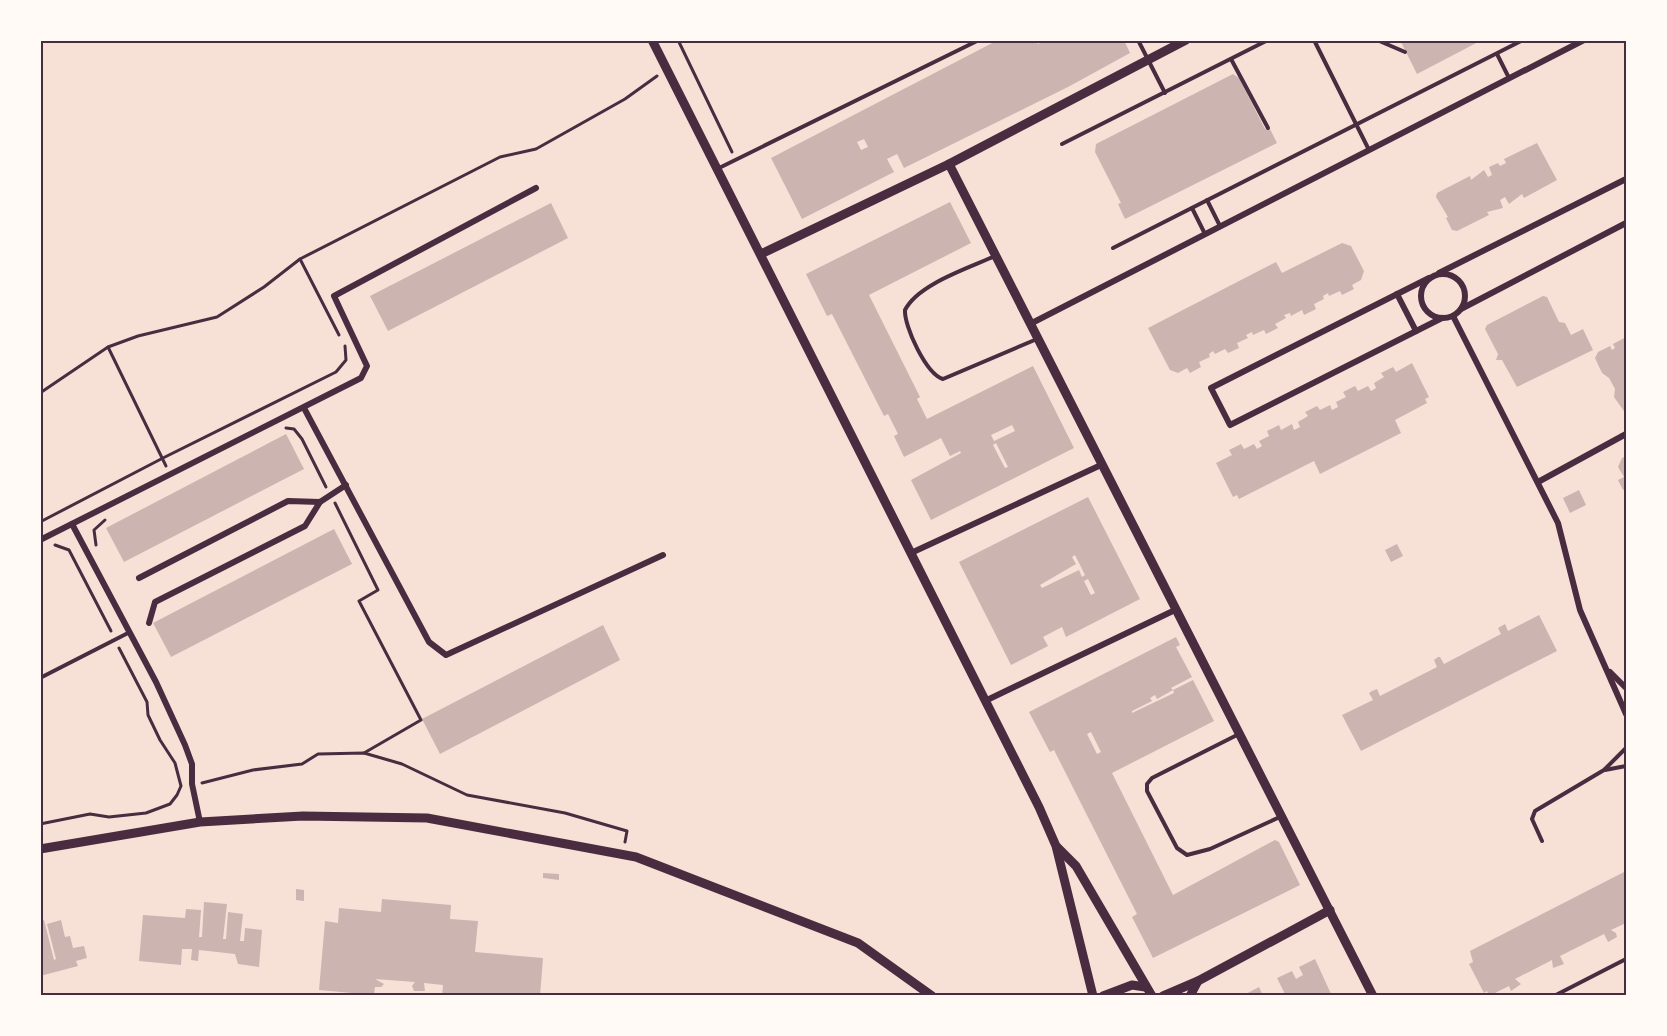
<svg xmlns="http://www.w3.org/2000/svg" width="1667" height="1036" viewBox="0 0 1667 1036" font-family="Raleway,sans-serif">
<rect width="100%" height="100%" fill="#f7e1d7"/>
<!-- building -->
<g fill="#ccb4b1" fill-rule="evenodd">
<path d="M998,40H1036L1038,44L1044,40H1124L1130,53L1068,87L904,168L897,154L887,159L894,172L802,219L771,158ZM864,139L868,147L861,150L857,142Z"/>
<path d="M1400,40H1482L1417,74Z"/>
<path d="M1233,74L1239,78L1265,129L1269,127L1277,143L1125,219L1118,204L1121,203L1095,152L1096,144Z"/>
<path d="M1537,143L1557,180L1524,198L1522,194L1509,204L1505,197L1500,200L1503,208L1487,212L1489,215L1457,231L1452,230L1446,218L1448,217L1436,197L1437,193L1470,176L1471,180L1484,170L1488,177L1492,175L1489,167L1498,163L1500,166L1506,163L1504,159Z"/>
<path d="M950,202L971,243L869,295L920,397L917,399L927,419L1033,366L1074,448L931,520L911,480L961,453L960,451L950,456L941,438L904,457L894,436L898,434L888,414L884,416L832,314L827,316L806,274ZM1012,425L1015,431L994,441L991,435ZM996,443L1008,467L1005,468L993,445Z"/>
<path d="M551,203L568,238L388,331L370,296Z"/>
<path d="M1342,243L1351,246L1364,271L1361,280L1352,285L1354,289L1342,295L1340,291L1329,296L1328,293L1323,296L1324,299L1314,304L1316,309L1304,315L1302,310L1291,316L1290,313L1284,315L1286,318L1275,324L1278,328L1266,334L1264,330L1253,335L1252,332L1246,335L1248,338L1237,343L1239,348L1228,353L1225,349L1215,354L1213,351L1209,354L1210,357L1199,362L1201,367L1190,373L1187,368L1178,373L1170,370L1148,328L1276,262L1282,273Z"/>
<path d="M1543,296L1547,297L1559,322L1565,323L1571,335L1583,329L1593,350L1517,387L1502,360H1496L1498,354L1485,329L1487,325Z"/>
<path d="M1626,337V414L1614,397L1615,389L1609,378L1602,373L1595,358L1598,352L1610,346L1612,350L1615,348L1613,344Z"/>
<path d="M1412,363L1429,397L1425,399L1427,403L1395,420L1401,433L1320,474L1314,461L1239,499L1237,495L1233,497L1216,463L1232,455L1229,450L1241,444L1244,449L1254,444L1257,449L1262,446L1259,441L1269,436L1267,431L1279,425L1281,430L1292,424L1294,430L1300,427L1298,422L1308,416L1305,412L1317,406L1320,410L1330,405L1332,410L1338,407L1336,402L1346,397L1343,392L1355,386L1358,391L1368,386L1371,391L1376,388L1374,383L1384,377L1381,373L1393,367L1396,372Z"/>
<path d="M286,434L304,469L124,562L106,528Z"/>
<path d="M1626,456V489L1623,490L1618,480L1624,477L1618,467L1622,458Z"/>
<path d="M1579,490L1586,505L1570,513L1563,498Z"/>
<path d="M1088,497L1140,599L1066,637L1062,627L1043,637L1048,646L1011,665L959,562ZM1075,555L1085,575L1082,577L1079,570L1042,588L1040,585L1076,564L1072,557ZM1088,579L1095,593L1091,595L1084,581Z"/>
<path d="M334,529L352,564L171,657L153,623Z"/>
<path d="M1397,544L1403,556L1391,562L1385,550Z"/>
<path d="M1539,615L1557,651L1361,751L1342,715L1373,700L1369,693L1372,691L1377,689L1380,696L1437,667L1434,660L1438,657H1440L1444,664L1501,634L1498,628L1505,624L1508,631Z"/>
<path d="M603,625L620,660L440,754L422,719Z"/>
<path d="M1176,637L1180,645L1176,647L1192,677L1171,688L1173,690L1193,680L1214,721L1112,773L1173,895L1275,840L1279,842L1300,885L1153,958L1132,917L1137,914L1054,750L1050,752L1029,712ZM1173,690L1174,693L1132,713V711L1152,701L1150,698L1155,695L1157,699ZM1091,732L1101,752L1097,754L1087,734Z"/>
<path d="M1626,871V923L1611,930L1616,933L1617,937L1608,942L1604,934L1560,956L1564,964L1553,968L1552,960L1515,979L1521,984L1511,991L1509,986L1489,996L1487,991L1484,993L1469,964L1473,962L1470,951Z"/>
<path d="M543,873L559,874V880L543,878Z"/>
<path d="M296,889L304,890V901L296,900Z"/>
<path d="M382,899L451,905L450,919L478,921L475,952L543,958L540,996H442L443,985L424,983L425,991H414L412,986L415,982L375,979L384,984L381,987H375L374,995L319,990L325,921L338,923L339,908L381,912Z"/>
<path d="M204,902L227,904L223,939H226L228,912L243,914L240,941H244L245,928L262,930L259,967L238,964L235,954L199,950L198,961L191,960L192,949H182L181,965L139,961L143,915L185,918L186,909L201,910L199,937H202Z"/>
<path d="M44,920L54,960L56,959L47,924L61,920L65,937L70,936L73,948L84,946L87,958L76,961L78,966L40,976V921Z"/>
<path d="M1315,959L1332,996H1286L1277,978L1292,971L1296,979L1303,975L1299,967Z"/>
<path d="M1259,987L1263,996H1242Z"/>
</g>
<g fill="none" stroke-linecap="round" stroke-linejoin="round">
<!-- path -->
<g stroke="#4a2c40" stroke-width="3">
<path d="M678,40L732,152"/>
<path d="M300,259L339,335"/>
<path d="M108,347L166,466"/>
<path d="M40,393L108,347L138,336L217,317L264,287L300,259L500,157L536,149L625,99L657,76"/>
<path d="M286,428L294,429L302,439L326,487"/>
<path d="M335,503L378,590L359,601L421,720L364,753"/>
<path d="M40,522L163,458L336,372L346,360L345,346"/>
<path d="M55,545L69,550L111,631"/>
<path d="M96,545L94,530L105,520"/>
<path d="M202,783L253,770L302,764L318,754L364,753L402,764L467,795L565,813L627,831L625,842"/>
<path d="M40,824L90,814L109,817L146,813L170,804L177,795L181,786L175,763L160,740L148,715L147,702L119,648"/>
</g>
<!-- service -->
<g stroke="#4a2c40" stroke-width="4">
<path d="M1138,40L1165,93"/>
<path d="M1314,40L1369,150"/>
<path d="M1377,40L1405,52"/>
<path d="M1497,54L1509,78"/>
<path d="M1231,59L1268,128"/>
<path d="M1062,144L1268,40"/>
<path d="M717,169L979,40"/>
<path d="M1207,200L1220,226"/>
<path d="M1192,208L1205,234"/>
<path d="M1113,248L1523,40"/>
<path d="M995,256C969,268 918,284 905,310C904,326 926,374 943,379L1037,339"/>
<path d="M40,678L130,632"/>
<path d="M1239,734L1152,778L1147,784V791L1177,848L1187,855L1210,849L1282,816"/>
<path d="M1605,770L1626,766"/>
<path d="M1542,841L1532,819L1535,811L1604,770L1626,748"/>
<path d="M1554,996L1626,959"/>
</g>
<!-- minor -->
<g stroke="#4a2c40" stroke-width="6">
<path d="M1439,273L1626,179"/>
<circle cx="1443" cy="296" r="22"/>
<path d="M1429,278L1211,388L1230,425L1442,318"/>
<path d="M1397,294L1416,331"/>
<path d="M1461,309L1626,223"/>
<path d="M1453,316L1558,523L1580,610L1626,714"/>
<path d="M1030,324L1584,40"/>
<path d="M304,408L429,642L446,655L663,555"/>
<path d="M1538,482L1626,434"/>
<path d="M72,524L156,682L185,745L192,764V784L200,822"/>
<path d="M40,540L361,378L367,366L334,296L536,188"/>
<path d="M911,553L1101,465"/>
<path d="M139,578L288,501L320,502L346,485"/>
<path d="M149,623L155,602L305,526L320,502"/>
<path d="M1610,672L1626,688"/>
<path d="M985,701L1175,610"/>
</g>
<!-- tertiary -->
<g stroke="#4a2c40" stroke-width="9">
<path d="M652,40L1039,807L1056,846L1093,996"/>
<path d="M949,164L1373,996"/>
<path d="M761,254L949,164L1186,40"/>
<path d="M1057,847L1076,866L1152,996"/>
<path d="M40,849L200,822L303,816L427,818L636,857L858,943L932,996"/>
<path d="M1103,996L1132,985L1145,987"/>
<path d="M1163,996L1198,981L1330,910"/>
<path d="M1190,996L1198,981"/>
</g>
</g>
<!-- border -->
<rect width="1667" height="1036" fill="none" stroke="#fffaf5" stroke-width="84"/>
<rect x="42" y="42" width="1583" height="952" fill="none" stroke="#4a2c40" stroke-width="2"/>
</svg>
